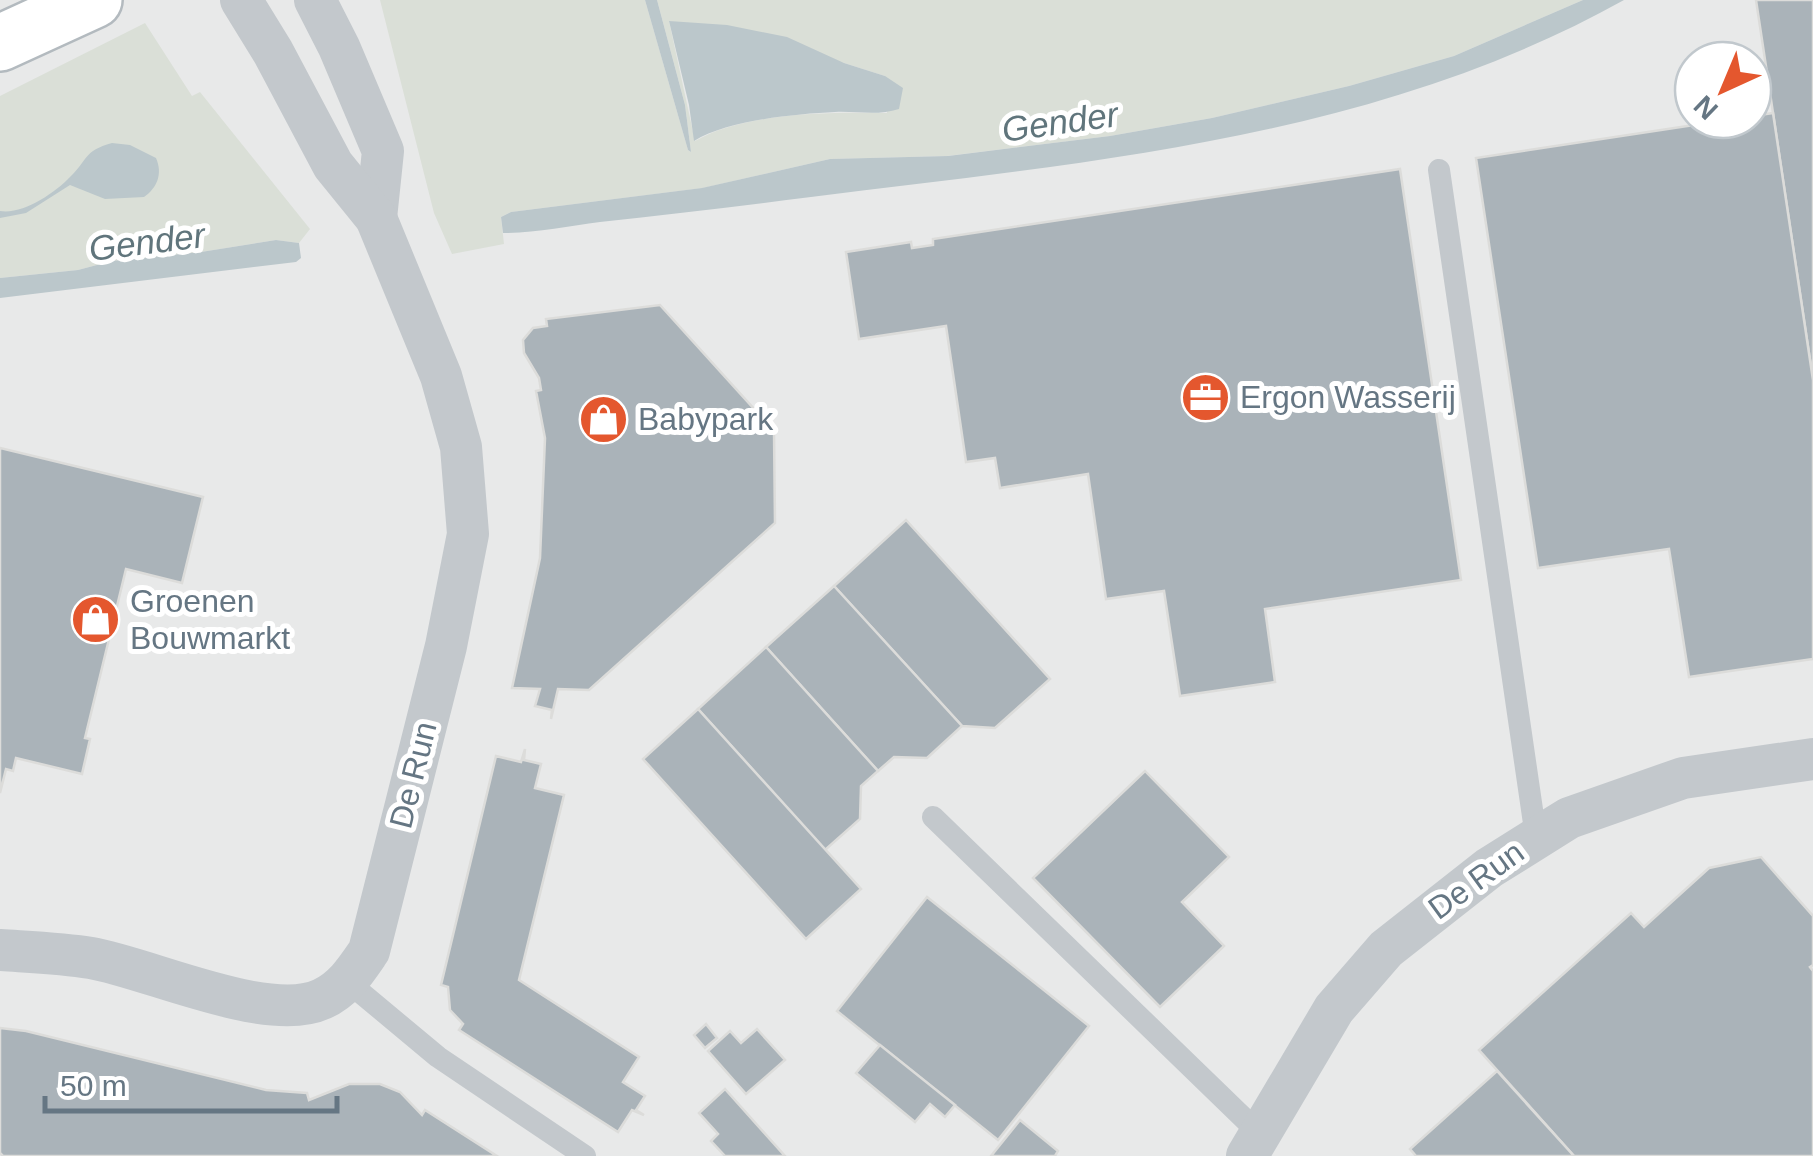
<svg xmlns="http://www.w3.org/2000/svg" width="1813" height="1156" viewBox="0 0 1813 1156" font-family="Helvetica,sans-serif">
<rect width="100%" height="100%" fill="#fafaf8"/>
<!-- built -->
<path fill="#e8e9e9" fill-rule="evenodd" d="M0,0H1813V1156H0ZM1693,60H1753V120H1693Z"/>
<!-- green -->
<g fill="#dadfd7" fill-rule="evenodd">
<path d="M380,0H645L688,150L691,152L685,105L657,0H1583L1454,56L1349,86L1212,118L1110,136L947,156L830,159L703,188L511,212L501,217L504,244L452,254L434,213ZM669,21L844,63L885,76L887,113C830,112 745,112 695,141Z"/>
<path d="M145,23L192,96L200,92L310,229L299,243L276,240L201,252L112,261L78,270L0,278V96Z"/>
</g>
<!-- water -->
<g fill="#bbc7cb">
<path d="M645,0H657L685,105L691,152L688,150Z"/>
<path d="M1583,0H1624C1375,139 1089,162 811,197C741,206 671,214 600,222C569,226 534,233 503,233L501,217L511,212L702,188L830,159L948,156L1110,136L1212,118L1349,86L1454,56Z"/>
<path d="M669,21L727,25L787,37L844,63L885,76L903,88L899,109C878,116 857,111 835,112C795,114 728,120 694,141L689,105Z"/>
<path d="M112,143L130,145L156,158C163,174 157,188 144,197L105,199L70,185L26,213L0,218V211C22,215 55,193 70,177C88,160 83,151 112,143Z"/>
<path d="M276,240L299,243L301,258L296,262L0,298V278L78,270L112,261L201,252Z"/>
</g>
<!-- building -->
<g fill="#aab3b9" stroke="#dcdcda" stroke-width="2.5">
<path d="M1756,0H1813V380L1773,113Z"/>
<path d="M1773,113L1813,380V659L1689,677L1669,549L1538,568L1476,158L1727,120H1753V116Z"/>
<path d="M1400,169L1461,580L1265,609L1275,682L1180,696L1164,591L1106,599L1088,474L1000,488L995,458L966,462L946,326L859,339L846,252L911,242L912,248L933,245V239Z"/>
<path d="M660,305L774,431L775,523L589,690L558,689L551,719L552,710L535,706L540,689L512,688L540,558L545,438L536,391L541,390L539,378L524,353L523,340L533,328L547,326L546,319Z"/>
<path d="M0,448L203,497L182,583L126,569L85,738L90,739L82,774L16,758L13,771L6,769L0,793Z"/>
<path d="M906,520L1050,679L995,728L962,726L834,586Z"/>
<path d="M834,586L962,726L927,758L894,757L878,771L766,647Z"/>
<path d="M766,647L878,771L861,786L860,819L825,850L698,709Z"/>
<path d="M698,709L861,889L806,939L643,759Z"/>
<path d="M525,749L524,760L541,764L535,788L564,795L519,980L639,1057L623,1082L645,1096L636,1110L644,1115L632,1110L618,1132L459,1030L463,1024L450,1010L448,987L441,985L496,756L521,762Z"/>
<path d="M1145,771L1229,857L1182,902L1224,946L1160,1007L1033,878Z"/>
<path d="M1761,857L1813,916V965L1810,967L1813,971V1156H1574L1479,1050L1631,913L1644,927L1709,868Z"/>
<path d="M927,897L1089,1026L998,1140L837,1011Z"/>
<path d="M706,1024L717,1038L705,1048L694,1035Z"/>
<path d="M0,1028L26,1031L266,1090L307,1093L309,1100L349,1084H380L400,1092L422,1115L425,1110L497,1156H3L0,1153Z"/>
<path d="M757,1029L785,1060L746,1094L708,1051L730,1031L741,1043Z"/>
<path d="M880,1045L955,1105L945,1117L930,1104L915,1122L856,1073Z"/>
<path d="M1497,1071L1574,1156H1416L1410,1149Z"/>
<path d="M725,1089L785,1156H725L711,1141L718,1134L699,1113Z"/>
<path d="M1020,1120L1058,1151L1055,1156H991Z"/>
</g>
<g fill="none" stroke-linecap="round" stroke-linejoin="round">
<defs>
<path id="secondary" d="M0,43L94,0"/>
</defs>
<!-- secondary casing -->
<use href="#secondary" stroke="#b3babf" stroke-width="60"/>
<!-- lane -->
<g stroke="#c3c8cc" stroke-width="22">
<path d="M1439,170L1536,837"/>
<path d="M933,817L1258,1132"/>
<path d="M348,982L438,1057L585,1156"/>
</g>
<!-- street -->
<g stroke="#c3c8cc" stroke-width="42">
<path d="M315,0L339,47L383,151L376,218"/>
<path d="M0,950C30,952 62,953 91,958C149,968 268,1024 322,999C344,989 356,970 369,951L446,646L468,534L461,447L441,376L376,218L333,165L273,52L241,0"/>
<path d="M1247,1156L1334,1009L1386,949L1489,868L1569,818L1683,778L1813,759"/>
</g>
<!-- secondary -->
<use href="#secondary" stroke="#fff" stroke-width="55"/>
</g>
<!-- icons -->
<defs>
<symbol id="office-disc" viewBox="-11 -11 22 22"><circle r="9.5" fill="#e4572e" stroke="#fff"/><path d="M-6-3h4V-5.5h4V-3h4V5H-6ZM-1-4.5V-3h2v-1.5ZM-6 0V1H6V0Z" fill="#fff"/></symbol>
<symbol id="shop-disc" viewBox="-11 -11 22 22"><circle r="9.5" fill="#e4572e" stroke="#fff"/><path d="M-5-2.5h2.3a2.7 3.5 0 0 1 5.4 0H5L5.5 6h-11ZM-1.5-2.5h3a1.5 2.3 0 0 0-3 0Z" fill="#fff"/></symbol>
</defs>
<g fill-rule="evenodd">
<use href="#office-disc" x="1178" y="370" width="55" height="55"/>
<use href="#shop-disc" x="576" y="392" width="55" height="55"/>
<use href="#shop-disc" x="68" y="592" width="55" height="55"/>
</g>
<g text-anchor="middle" stroke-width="10" stroke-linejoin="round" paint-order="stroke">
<!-- poi labels -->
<g font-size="32" fill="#657683" stroke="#fff" text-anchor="start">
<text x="1240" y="408">Ergon Wasserij</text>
<text x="638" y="430">Babypark</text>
<text x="130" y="612">Groenen<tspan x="130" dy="37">Bouwmarkt</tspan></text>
</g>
<!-- street labels -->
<g font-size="32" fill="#657683" stroke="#fff">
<text transform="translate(413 775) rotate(-76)" y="11">De Run</text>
<text transform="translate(1476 880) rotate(-36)" y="11">De Run</text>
</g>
<!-- water labels -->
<g font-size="35" font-style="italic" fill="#60757c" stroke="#fff">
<text transform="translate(1060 122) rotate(-8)" y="12">Gender</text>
<text transform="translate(147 242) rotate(-7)" y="12">Gender</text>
</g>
</g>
<!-- north arrow -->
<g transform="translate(1723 90) rotate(224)"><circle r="48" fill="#ffffff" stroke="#c1c8cd" stroke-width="2.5"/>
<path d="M0-8L18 38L0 25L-18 38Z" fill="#e4572e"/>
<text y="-15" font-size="28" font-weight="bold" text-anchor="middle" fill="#657683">N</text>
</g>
<!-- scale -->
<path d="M45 1096v15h292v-15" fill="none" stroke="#657683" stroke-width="5"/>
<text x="60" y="1096" font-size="30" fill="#657683" stroke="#ffffff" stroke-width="8" paint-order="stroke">50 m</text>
</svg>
